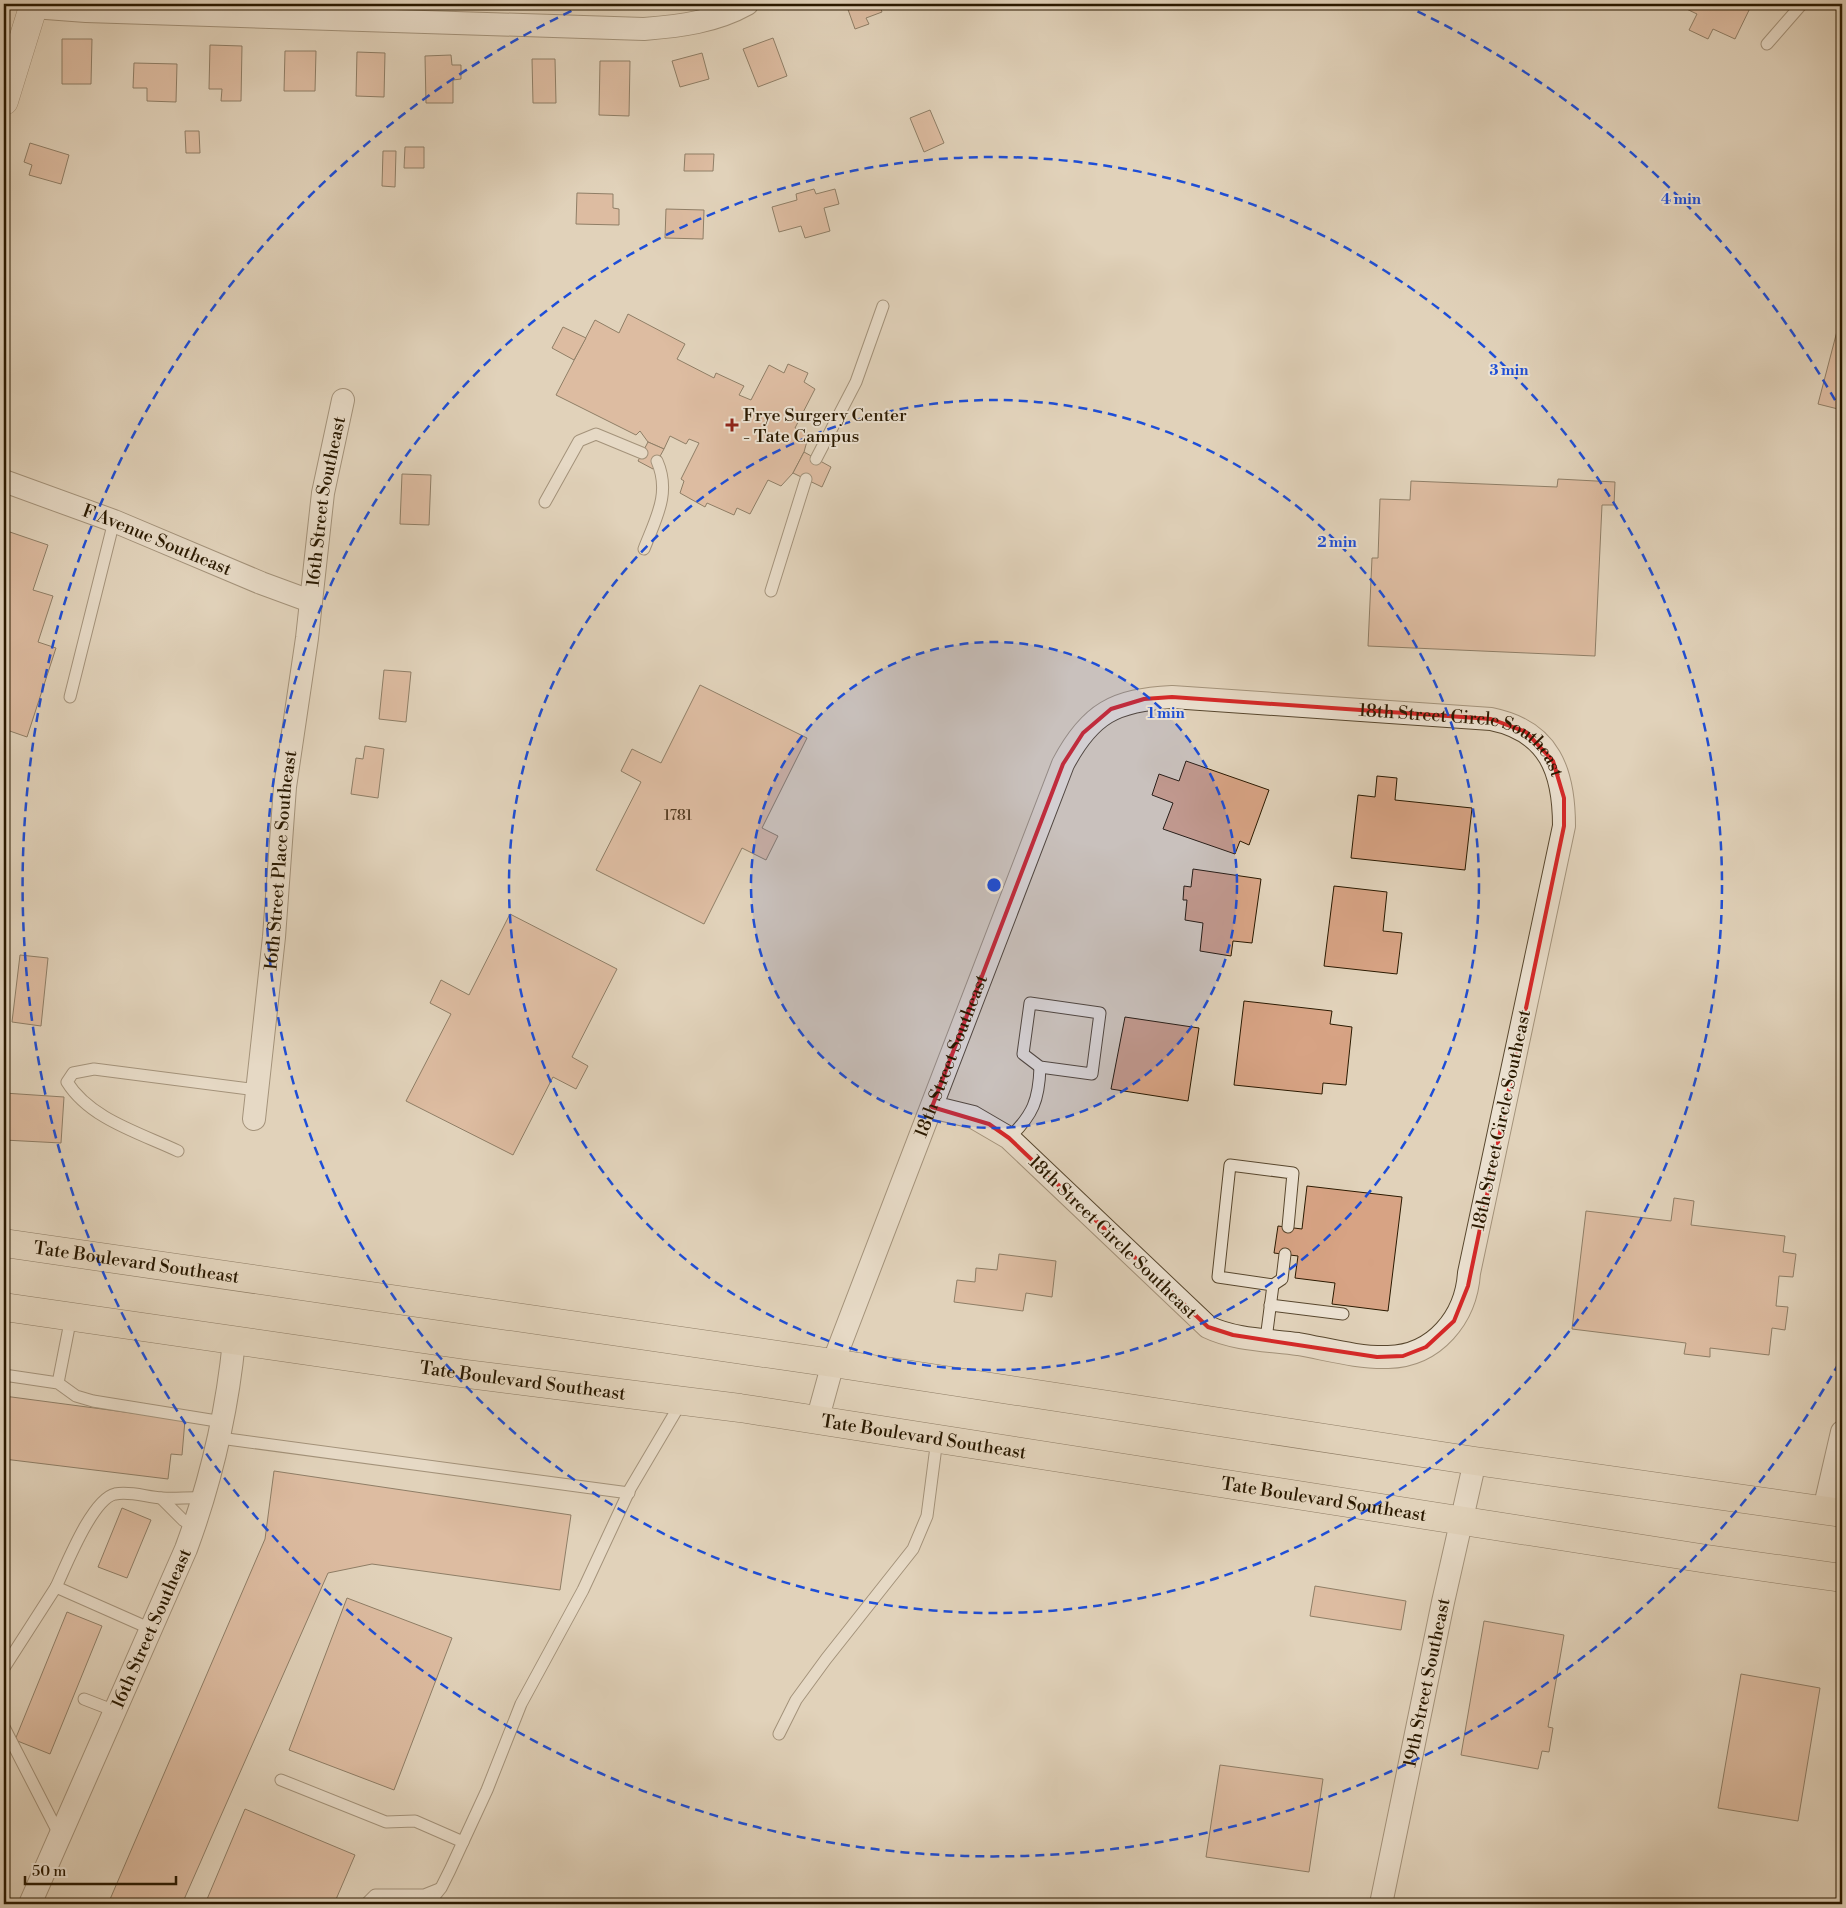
<svg xmlns="http://www.w3.org/2000/svg" width="1846" height="1908" viewBox="0 0 1846 1908" font-family="'Libre Bodoni',serif">
<rect width="100%" height="100%" fill="#e1d2ba"/>
<filter id="stains"><feTurbulence type="fractalNoise" baseFrequency=".004" numOctaves="4"/><feColorMatrix values="0 0 0 0 .2 0 0 0 0 .09 0 0 0 0 .02 0 0 0 .5 -.17"/></filter>
<radialGradient id="worn" r=".72"><stop offset=".6" stop-color="#630" stop-opacity="0"/><stop offset="1" stop-color="#630" stop-opacity=".3"/></radialGradient>
<!-- building -->
<g fill="#d7a384" stroke="#2a1900">
<path d="M846,4H879L882,12L866,18L869,24L855,29Z"/>
<path d="M1676,4H1752L1735,39L1713,29L1708,39L1689,30L1697,14Z"/>
<path d="M773,38L787,76L758,87L743,49Z"/>
<path d="M62,39H92L91,84H62Z"/>
<path d="M210,45L242,46L241,101H221L222,89H209Z"/>
<path d="M285,51H316L315,91H284Z"/>
<path d="M357,52L385,53L384,97L356,96Z"/>
<path d="M702,53L709,79L680,87L672,61Z"/>
<path d="M451,55L452,65H461V79L453,80V103H426L425,56Z"/>
<path d="M532,59H555L556,103H533Z"/>
<path d="M600,61H630L629,116L599,115Z"/>
<path d="M134,63L177,64L176,102L147,101V88H133Z"/>
<path d="M930,110L944,143L924,152L910,118Z"/>
<path d="M185,131H199L200,153H186Z"/>
<path d="M30,143L69,155L61,184L29,175L32,165L24,162Z"/>
<path d="M405,147H424V168H404Z"/>
<path d="M383,151H396L395,187L382,186Z"/>
<path d="M685,154H714L713,171H684Z"/>
<path d="M814,189L816,194L835,189L839,204L824,208L830,231L805,238L801,226L779,232L772,207L797,200L796,194Z"/>
<path d="M577,193L613,194V208L619,209V225L576,224Z"/>
<path d="M666,209L704,210L703,239L665,238Z"/>
<path d="M1842,312V410L1818,404Z"/>
<path d="M628,314L685,344L677,359L714,378L716,373L744,386L739,395L751,400L769,365L784,373L788,364L808,373L804,382L815,389L795,428L809,434L804,452L793,473L781,486L768,480L750,514L737,508L734,515L707,503L705,507L680,493L684,481L681,479L699,443L689,439L686,444L670,436L664,449L648,442L640,431L636,435L556,395L595,320L619,333Z"/>
<path d="M563,327L586,338L574,360L552,348Z"/>
<path d="M648,442L664,449L653,469L638,461Z"/>
<path d="M804,452L831,467L822,487L793,473Z"/>
<path d="M402,474L431,475L429,525L400,524Z"/>
<path d="M1558,479L1615,482L1614,505H1602L1595,656L1368,646L1372,558H1378L1380,499L1410,500L1411,481L1557,487Z"/>
<path d="M4,530L48,545L33,590L53,596L38,642L56,648L27,737L4,729Z"/>
<path d="M384,670L411,672L406,722L379,719Z"/>
<path d="M700,685L807,738L762,828L778,836L766,860L742,848L704,924L596,870L641,782L621,771L632,749L661,763Z"/>
<path d="M365,746L384,749L378,798L351,794L356,758L363,759Z"/>
<path d="M1186,761L1269,790L1249,845L1240,841L1235,854L1163,829L1173,803L1152,795L1159,774L1179,781Z"/>
<path d="M1377,776L1397,778L1395,800L1472,808L1465,870L1351,858L1358,795L1375,797Z"/>
<path d="M1193,869L1261,879L1252,943L1233,941L1231,956L1200,951L1203,923L1185,920L1187,900H1183L1184,886L1191,887Z"/>
<path d="M1334,886L1387,892L1383,931L1402,933L1397,974L1324,966Z"/>
<path d="M510,914L617,969L572,1057L588,1066L576,1089L553,1077L513,1155L406,1101L451,1014L430,1003L441,980L469,995Z"/>
<path d="M20,955L48,958L41,1026L12,1022Z"/>
<path d="M1244,1001L1332,1011L1330,1024L1352,1027L1346,1085L1323,1083L1322,1094L1234,1085Z"/>
<path d="M1125,1017L1199,1028L1188,1101L1111,1089Z"/>
<path d="M4,1093L64,1097L61,1143L4,1140Z"/>
<path d="M1307,1186L1402,1197L1388,1311L1332,1304L1335,1283L1295,1278L1298,1256L1274,1253L1278,1226L1302,1229Z"/>
<path d="M1674,1198L1694,1201L1691,1225L1785,1236L1783,1252L1796,1254L1793,1277L1779,1276L1776,1306L1788,1307L1785,1330L1772,1328L1769,1355L1710,1348V1357L1684,1354L1686,1343L1572,1329L1586,1211L1671,1221Z"/>
<path d="M999,1254L1056,1261L1052,1297L1026,1293L1023,1311L954,1302L957,1280L975,1282L976,1268L997,1270Z"/>
<path d="M4,1396L185,1420L182,1455L171,1454L168,1479L4,1459Z"/>
<path d="M274,1471L571,1515L560,1590L372,1564L328,1573L182,1904H108L265,1539Z"/>
<path d="M122,1508L151,1520L127,1578L98,1567Z"/>
<path d="M1315,1586L1406,1601L1401,1630L1310,1616Z"/>
<path d="M347,1598L452,1638L394,1790L289,1750Z"/>
<path d="M67,1612L102,1626L50,1754L15,1740Z"/>
<path d="M1484,1621L1564,1635L1548,1727L1553,1728L1549,1752L1542,1751L1538,1769L1461,1755Z"/>
<path d="M1741,1674L1820,1688L1798,1821L1718,1808Z"/>
<path d="M1220,1765L1323,1779L1309,1872L1206,1857Z"/>
<path d="M245,1809L355,1855L334,1904H205Z"/>
</g>
<g fill="none" stroke-linecap="round" stroke-linejoin="round">
<defs>
<g id="service">
<path d="M1767,44L1802,4"/>
<path d="M816,459L856,382L883,306"/>
<path d="M545,502L579,441L596,434L642,453"/>
<path d="M644,549C656,518 671,493 657,461"/>
<path d="M771,591L806,479"/>
<path d="M70,697L114,521"/>
<path d="M1030,1003L1100,1013L1092,1074L1040,1067L1023,1054Z"/>
<path d="M1009,1138C1033,1115 1039,1100 1040,1067"/>
<path d="M178,1151C140,1133 90,1119 67,1082L73,1073L94,1069L257,1090"/>
<path d="M1273,1285L1282,1279L1285,1254"/>
<path d="M1270,1305L1343,1314"/>
<path d="M1266,1339L1273,1285L1218,1277L1230,1165L1293,1173L1288,1227"/>
<path d="M4,1375L58,1383L76,1396L93,1401L223,1422"/>
<path d="M58,1383L71,1317"/>
<path d="M220,1438L629,1493"/>
<path d="M161,1498L183,1520L194,1527"/>
<path d="M56,1587C66,1566 92,1499 115,1494C131,1491 146,1497 162,1498C176,1499 190,1497 204,1498"/>
<path d="M4,1668L56,1587L151,1629"/>
<path d="M84,1699L115,1711"/>
<path d="M4,1727L60,1836"/>
<path d="M779,1734L796,1700L826,1659L913,1549L927,1516L937,1439"/>
<path d="M281,1780L386,1822L415,1821L463,1842"/>
<path d="M366,1904L375,1895H424L439,1889"/>
<path d="M428,1904L441,1888L450,1870L487,1790L521,1704L583,1590L630,1489L682,1401"/>
</g>
<g id="minor">
<path d="M33,7L86,11L644,29C680,26 715,22 747,4"/>
<path id="s1" d="M4,481L114,521L261,583L310,601"/>
<path id="s2" d="M254,1119L274,937L285,787L307,638L323,493L343,400"/>
<path id="s3" d="M817,1421L833,1363L1063,764C1090,713 1115,700 1172,697L1491,719C1550,731 1564,772 1564,826L1469,1273C1466,1317 1435,1356 1388,1357C1358,1358 1327,1349 1298,1344C1268,1340 1235,1340 1208,1327L1009,1138L973,1117L932,1107"/>
<path d="M1824,1510L1842,1432"/>
<path id="s4" d="M30,1904L186,1549C211,1481 227,1413 234,1341"/>
<path id="s5" d="M1381,1904L1443,1602L1475,1461"/>
</g>
<path id="tertiary" d="M4,101L34,4"/>
<g id="primary">
<path id="s6" d="M4,1243L833,1363L1475,1461L1842,1513"/>
<path id="s7" d="M4,1307L467,1374L740,1408L1707,1559L1842,1578"/>
</g>
</defs>
<!-- service casing -->
<use href="#service" stroke="#58472e" stroke-width="13"/>
<!-- minor casing -->
<use href="#minor" stroke="#58472e" stroke-width="24"/>
<!-- tertiary casing -->
<use href="#tertiary" stroke="#58472e" stroke-width="29"/>
<!-- primary casing -->
<use href="#primary" stroke="#2a1900" stroke-width="29"/>
<!-- service -->
<use href="#service" stroke="#ece2d2" stroke-width="11"/>
<!-- minor -->
<use href="#minor" stroke="#ece2d2" stroke-width="22"/>
<!-- tertiary -->
<use href="#tertiary" stroke="#ece2d2" stroke-width="28"/>
<!-- primary -->
<use href="#primary" stroke="#e1d2ba" stroke-width="28"/>
</g>
<!-- marked area -->
<path d="M0 0H1846V1908H0ZM1172,697L1491,719L1526,732L1553,761L1564,798V826L1468,1286L1454,1321L1426,1347L1403,1356L1377,1357L1233,1335L1208,1327L1009,1138L989,1124L932,1107L1063,764L1083,733L1111,709L1144,699Z" fill="#e1d2ba" fill-opacity=".55" fill-rule="evenodd"/>
<path fill="none" stroke="#d62828" stroke-width="4" stroke-linejoin="round" d="M1172,697L1491,719L1526,732L1553,761L1564,798V826L1468,1286L1454,1321L1426,1347L1403,1356L1377,1357L1233,1335L1208,1327L1009,1138L989,1124L932,1107L1063,764L1083,733L1111,709L1144,699Z"/>
<!-- distance rings -->
<circle cx="994" cy="885" r="243" fill="#1d4ed8" fill-opacity=".12"/>
<g fill="none" stroke="#1d4ed8" stroke-width="2.5" stroke-dasharray="9 6">
<circle cx="994" cy="885" r="243"/>
<circle cx="994" cy="885" r="485"/>
<circle cx="994" cy="885" r="728"/>
<path d="M1839 1363A971 971 0 1 1 584 5M1404 5A971 971 0 0 1 1839 407"/>
</g>
<!-- markers -->
<path fill="#8f2418" stroke="#ece2d2" stroke-width="2" d="M729.5 417.5h5v5h5v5h-5v5h-5v-5h-5v-5h5z"/>
<g text-anchor="middle" stroke-width="4" stroke-linejoin="round" paint-order="stroke">
<!-- number labels -->
<g font-size="15" fill="#553c21">
<text x="678" y="820">1781</text>
</g>
<!-- poi labels -->
<g font-size="18" fill="#2a1900" stroke="#ece2d2" text-anchor="start">
<text x="743" y="421">Frye Surgery Center<tspan x="743" dy="21">- Tate Campus</tspan></text>
</g>
<!-- street labels -->
<g font-size="18" fill="#2a1900" stroke="#ece2d2">
<text dy="6" stroke="none"><textPath href="#s2" startOffset="622">16th Street Southeast</textPath></text>
<text dy="6" stroke="none"><textPath href="#s1" startOffset="164">F Avenue Southeast</textPath></text>
<text dy="6" stroke="none"><textPath href="#s3" startOffset="1138">18th Street Circle Southeast</textPath></text>
<text dy="6" stroke="none"><textPath href="#s2" startOffset="260">16th Street Place Southeast</textPath></text>
<text dy="6" stroke="none"><textPath href="#s3" startOffset="389">18th Street Southeast</textPath></text>
<text transform="translate(1501 1120) rotate(-78)" y="6">18th Street Circle Southeast</text>
<text transform="translate(1113 1237) rotate(44)" y="6">18th Street Circle Southeast</text>
<text dy="6" stroke="none"><textPath href="#s6" startOffset="134">Tate Boulevard Southeast</textPath></text>
<text dy="6" stroke="none"><textPath href="#s7" startOffset="524">Tate Boulevard Southeast</textPath></text>
<text dy="6" stroke="none"><textPath href="#s7" startOffset="929">Tate Boulevard Southeast</textPath></text>
<text dy="6" stroke="none"><textPath href="#s7" startOffset="1334">Tate Boulevard Southeast</textPath></text>
<text dy="6" stroke="none"><textPath href="#s4" startOffset="301">16th Street Southeast</textPath></text>
<text dy="6" stroke="none"><textPath href="#s5" startOffset="226">19th Street Southeast</textPath></text>
</g>
</g>
<circle cx="994" cy="885" r="8" fill="#1d4ed8" stroke="#ece2d2" stroke-width="2.5"/>
<g font-size="15" text-anchor="middle" font-weight="bold" fill="#1d4ed8" stroke="#ece2d2" stroke-width="4" stroke-linejoin="round" paint-order="stroke">
<text x="1681" y="204">4 min</text>
<text x="1509" y="375">3 min</text>
<text x="1337" y="547">2 min</text>
<text x="1166" y="718">1 min</text>
</g>
<!-- margin -->
<rect width="1846" height="1908" fill="none" stroke="#e1d2ba" stroke-width="20"/>
<rect x="5" y="5" width="1836" height="1898" fill="none" stroke="#2a1900" stroke-width="2.5"/>
<rect x="10" y="10" width="1826" height="1888" fill="none" stroke="#2a1900"/>
<!-- scale -->
<path d="M25 1876v8h151v-8" fill="none" stroke="#2a1900" stroke-width="2.5"/>
<text x="32" y="1876" font-size="15" fill="#2a1900" stroke="#ece2d2" stroke-width="4" paint-order="stroke">50 m</text>
<rect width="100%" height="100%" filter="url(#stains)"/>
<rect width="100%" height="100%" fill="url(#worn)"/>
</svg>
